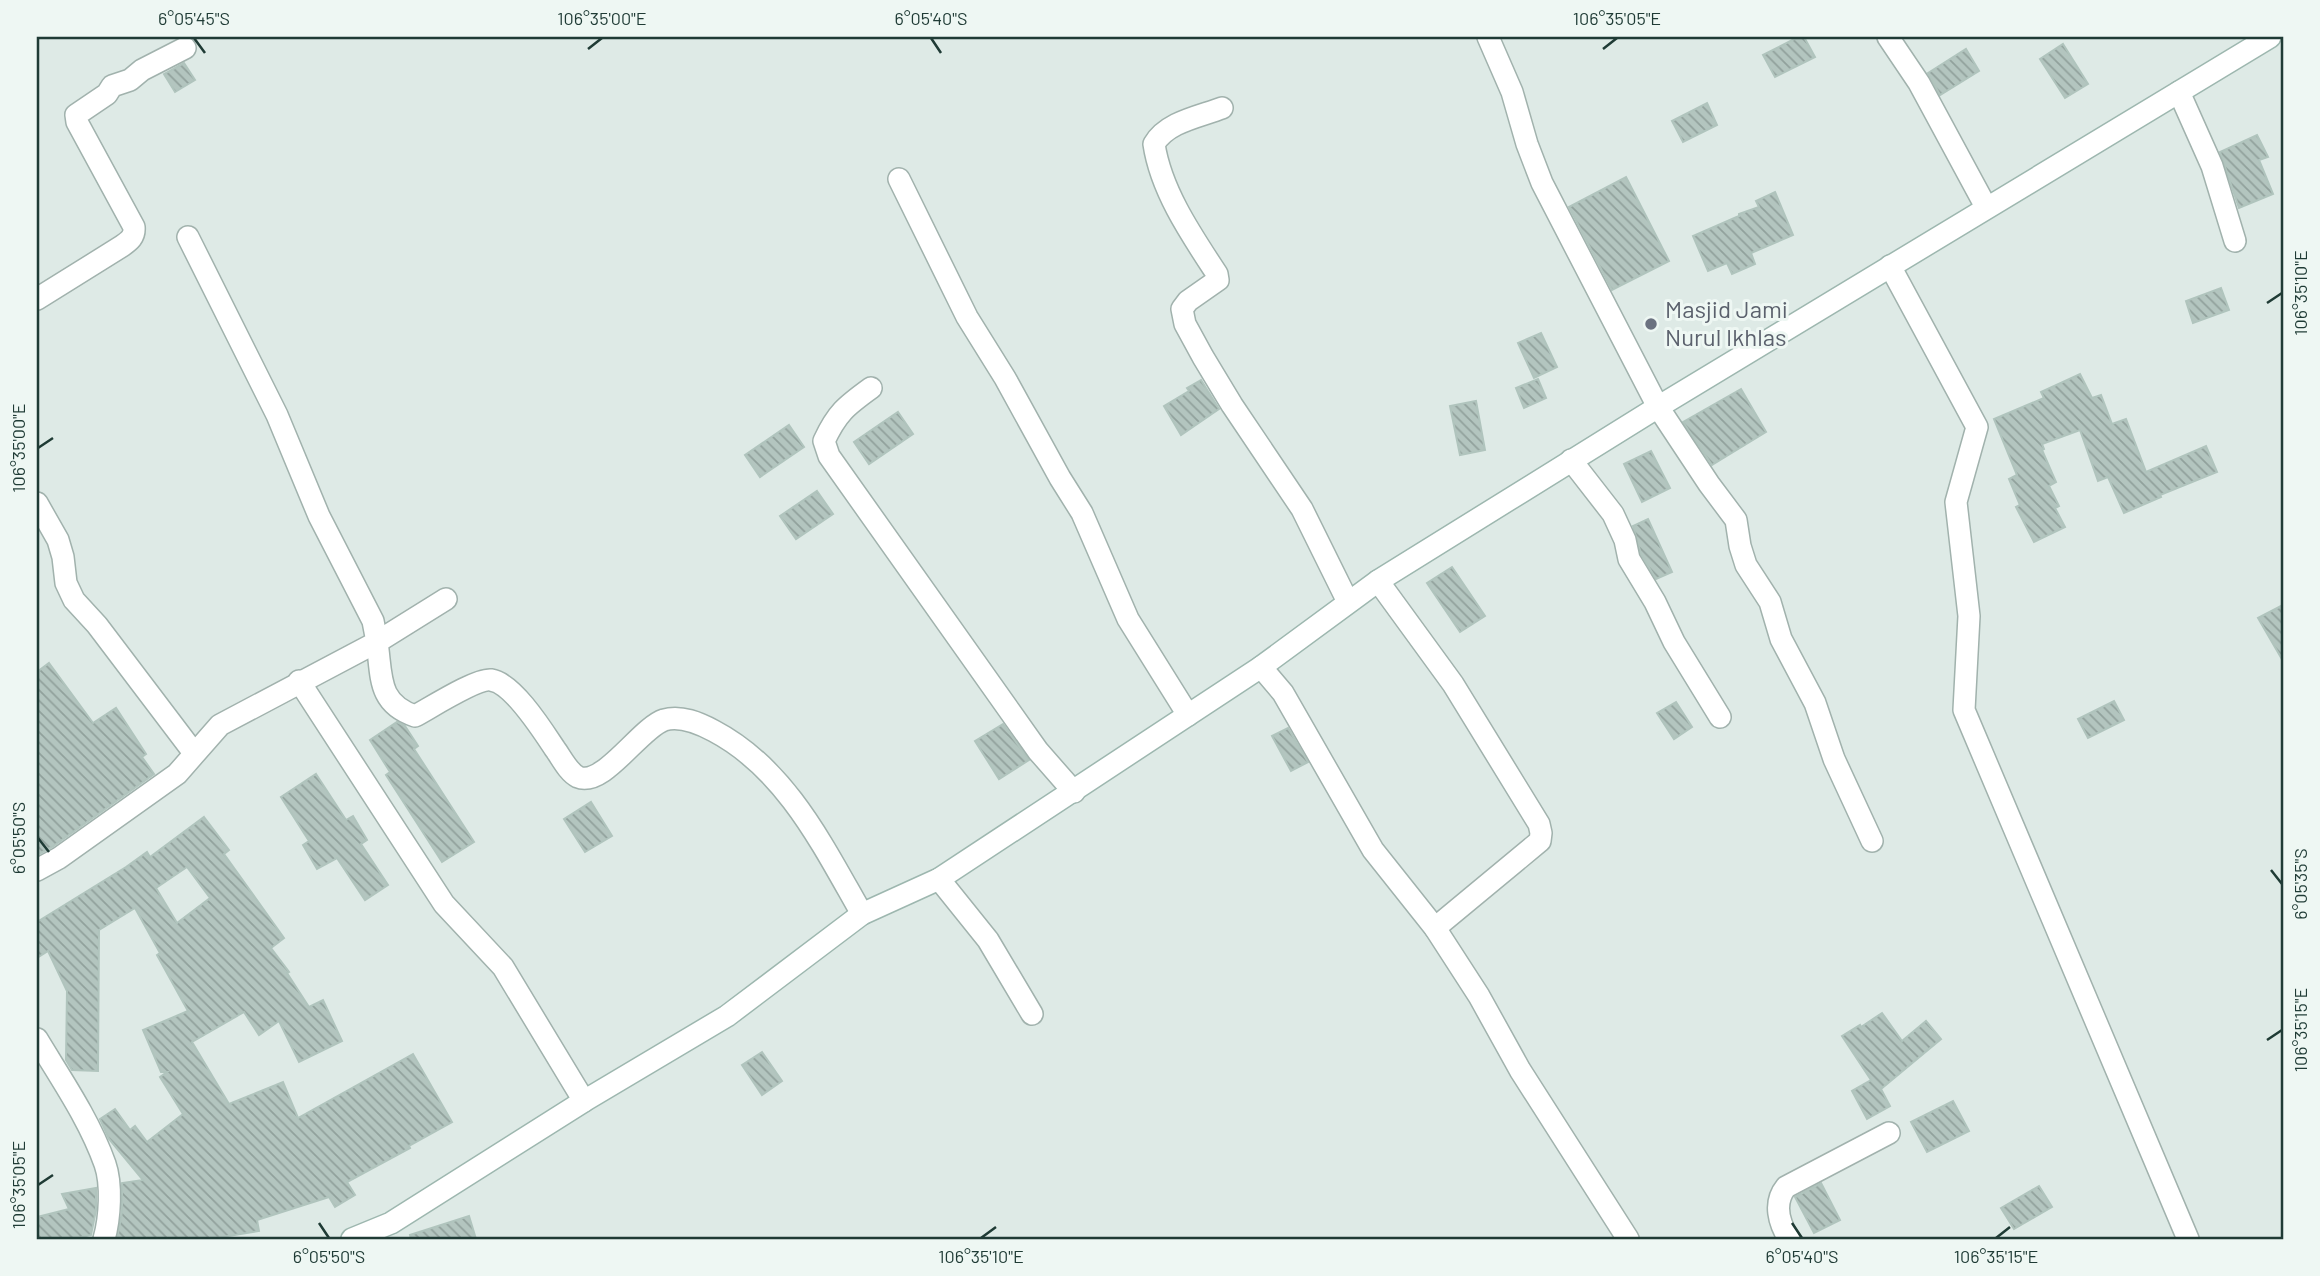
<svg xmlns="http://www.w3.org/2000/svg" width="2320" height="1276" viewBox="0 0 2320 1276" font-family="Barlow,sans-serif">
<defs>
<pattern id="building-back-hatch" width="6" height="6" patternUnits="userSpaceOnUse" patternTransform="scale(1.75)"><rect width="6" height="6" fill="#b3c5bf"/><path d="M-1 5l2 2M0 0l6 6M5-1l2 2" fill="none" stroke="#91a19c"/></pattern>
</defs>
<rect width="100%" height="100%" fill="#deeae6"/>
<!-- building -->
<g fill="url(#building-back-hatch)" stroke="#b0c4bd" stroke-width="2" fill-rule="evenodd">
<path d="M1798,37H1804L1815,57L1775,77L1763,55Z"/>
<path d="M2063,44L2088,84L2065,98L2040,59Z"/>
<path d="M1966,49L1979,71L1940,95L1928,73Z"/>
<path d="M184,63L195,80L175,92L164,74Z"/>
<path d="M1707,103L1717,125L1683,142L1672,121Z"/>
<path d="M2257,135L2268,157L2259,160L2273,194L2239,208L2220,152Z"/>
<path d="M1626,177L1669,261L1612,290L1569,207Z"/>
<path d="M1775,192L1793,235L1751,253L1755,264L1732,274L1727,263L1708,271L1693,236L1739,216V214L1759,207L1756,201Z"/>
<path d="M2221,288L2229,310L2193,323L2186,301Z"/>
<path d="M1541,333L1557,367L1534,378L1518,343Z"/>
<path d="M2080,374L2092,398L2101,395L2112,424L2126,419L2146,472L2206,446L2217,472L2160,495L2161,497L2124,513L2108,477L2098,481L2080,430L2042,444L2044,449L2042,450L2056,482L2049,486L2059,506L2055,508L2065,527L2034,542L2016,507L2020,505L2009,479L2017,475L1994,419L2044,398L2041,392Z"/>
<path d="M1538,379L1546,398L1524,408L1516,388Z"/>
<path d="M1201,380L1219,409L1181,435L1164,406L1189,391L1187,388Z"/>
<path d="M1741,389L1766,432L1712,465L1683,422Z"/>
<path d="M1476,401L1485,450L1460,455L1450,406Z"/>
<path d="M898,412L913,434L869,464L854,442Z"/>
<path d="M789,425L804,447L760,477L745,455Z"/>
<path d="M1651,451L1670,488L1642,502L1624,464Z"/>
<path d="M817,491L833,514L796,539L780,516Z"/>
<path d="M1648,519L1672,572L1656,579L1641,554L1633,526Z"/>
<path d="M1452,567L1485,616L1460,632L1427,583Z"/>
<path d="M2283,605V661L2258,618Z"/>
<path d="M49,663L93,723L116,708L146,754L142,757L154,774L52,847L37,855V672Z"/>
<path d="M2114,701L2124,720L2088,738L2078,719Z"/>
<path d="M1676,702L1692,727L1674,739L1657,713Z"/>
<path d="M397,722L405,726L418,746L414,749L474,842L442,862L386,775L390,772L370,740Z"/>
<path d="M1003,724L1029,760L999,779L975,741Z"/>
<path d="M1288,728L1308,762L1291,771L1272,736Z"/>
<path d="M316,774L346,820L353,816L367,840L361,844L388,885L365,900L337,858L317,869L303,845L309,841L281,797Z"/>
<path d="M591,802L612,836L585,852L564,819Z"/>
<path d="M204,817L229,850L224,854L284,938L271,948L289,972L287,973L309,1007L323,1000L342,1041L299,1062L279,1021L259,1035L244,1012L192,1042L229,1104L283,1082L298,1118L413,1054L452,1122L409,1146L410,1148L347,1182L355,1195L335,1207L329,1197L257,1220L259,1231L210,1239H117L122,1212V1183L143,1180L109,1139L100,1119L115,1109L130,1130L135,1126L147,1142L183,1114L160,1077L167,1072H161L143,1030L188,1011L157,955L160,953L135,908L99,930L98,1071L72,1070L66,1060L67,991L48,951L37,958V922L126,867L147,852L150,857ZM187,867L210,898L177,923L156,888Z"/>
<path d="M1882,1013L1902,1041L1926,1021L1941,1039L1881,1089L1890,1106L1867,1119L1852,1091L1871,1080L1842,1036L1860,1025L1861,1027Z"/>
<path d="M762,1052L782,1081L762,1095L742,1065Z"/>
<path d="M1953,1101L1969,1131L1927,1152L1911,1122Z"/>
<path d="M1821,1183L1840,1220L1814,1233L1795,1197Z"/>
<path d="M2039,1186L2052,1207L2014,1229L2001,1208Z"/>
<path d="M96,1188V1210L91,1235L73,1239H37V1217L69,1209L62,1194Z"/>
<path d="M469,1216L476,1239H411L410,1235Z"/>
</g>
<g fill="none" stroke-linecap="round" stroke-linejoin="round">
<defs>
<g id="street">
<path d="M1488,37L1512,92L1527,144L1542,183L1658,407L1709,484L1736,520L1740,546L1746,565L1770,602L1781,639L1815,703L1834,759L1872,841"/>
<path d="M1888,37L1919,83L1986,207"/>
<path d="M2179,92L2212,166L2235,241"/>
<path d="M1222,108C1198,117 1167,122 1154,144C1161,191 1192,236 1217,274L1218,280L1188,301L1182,309L1185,324L1203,357L1232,405L1302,509L1348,602"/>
<path d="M899,179L967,317L1005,378L1060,478L1082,513L1128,619L1188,715"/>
<path d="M1890,266L1977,427L1956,502L1969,616L1964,710L2188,1239"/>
<path d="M37,299L122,246C129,241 135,237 134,227L77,122L76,115L107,94L112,86L130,80L142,70L185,48"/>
<path d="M871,388C846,406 837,413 824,441L829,456L1038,751L1074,792"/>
<path d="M1571,460L1613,514L1625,540L1629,559L1655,602L1674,642L1720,717"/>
<path d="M37,503L58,540L63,557L66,583L74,600L97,625L194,753"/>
<path d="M1378,581L1453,684L1539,824L1541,833L1540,841L1435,928"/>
<path d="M446,599L377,642C382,676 377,703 415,716C430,708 477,678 491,680C513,683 543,731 555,749C561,757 568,772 578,777C603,788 640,728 664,720C681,715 699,723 714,731C786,769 823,846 862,914"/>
<path d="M1261,667L1283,693L1373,850L1435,928L1479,996L1520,1070L1628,1239"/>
<path d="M299,681L444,904L503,967L584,1101"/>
<path d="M37,870L59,858L177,774L220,725L377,642L373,621L319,516L277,415L188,237"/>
<path d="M939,879L988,940L1032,1014"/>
<path d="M37,1039C61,1079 89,1119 105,1164C112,1184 110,1218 104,1239"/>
<path d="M1789,1239C1779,1223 1773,1203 1786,1187L1889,1133"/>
</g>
<path id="secondary" d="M352,1239L391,1223L584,1101L727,1016L862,914L939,879L1261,667L1378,581L1658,407L2270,37"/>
</defs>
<!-- street casing -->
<use href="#street" stroke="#a1b2ad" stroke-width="24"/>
<!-- secondary casing -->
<use href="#secondary" stroke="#9db7af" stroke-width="24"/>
<!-- street -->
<use href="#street" stroke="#fff" stroke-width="21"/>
<!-- secondary -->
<use href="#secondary" stroke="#fff" stroke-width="21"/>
</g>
<!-- ticks -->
<path fill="none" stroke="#1f3b35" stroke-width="2.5" d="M194,38L205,53M931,38L941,53M588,49L602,38M1603,49L1617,38M2267,303L2282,293M38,448L53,438M38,838L49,852M2271,870L2282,884M2267,1040L2282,1030M38,1185L53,1175M319,1223L329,1238M1792,1223L1802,1238M981,1238L996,1227M1996,1238L2010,1227"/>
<!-- markers -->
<circle fill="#6b7280" stroke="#eef7f3" stroke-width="2.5" cx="1651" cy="324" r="7"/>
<g text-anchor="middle" stroke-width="6" stroke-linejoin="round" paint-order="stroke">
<!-- worship labels -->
<g font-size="24" fill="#5b616d" stroke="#eef7f3" text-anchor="start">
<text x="1665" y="318">Masjid Jami<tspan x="1665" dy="28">Nurul Ikhlas</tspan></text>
</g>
</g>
<!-- border -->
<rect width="2320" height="1276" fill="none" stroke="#eef7f3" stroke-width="77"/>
<rect x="38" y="38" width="2244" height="1200" fill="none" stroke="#1f3b35" stroke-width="2.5"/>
<g font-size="18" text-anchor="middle" fill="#1f3b35">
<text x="194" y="25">6°05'45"S</text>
<text x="602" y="25">106°35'00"E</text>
<text x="931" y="25">6°05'40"S</text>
<text x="1617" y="25">106°35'05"E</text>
<text transform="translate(2301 293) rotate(-90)" y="6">106°35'10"E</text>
<text transform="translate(19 448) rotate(-90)" y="6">106°35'00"E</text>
<text transform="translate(19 838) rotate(-90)" y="6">6°05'50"S</text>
<text transform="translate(2301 884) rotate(-90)" y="6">6°05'35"S</text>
<text transform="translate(2301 1030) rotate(-90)" y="6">106°35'15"E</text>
<text transform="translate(19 1185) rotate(-90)" y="6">106°35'05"E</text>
<text x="329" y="1263">6°05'50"S</text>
<text x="981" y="1263">106°35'10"E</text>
<text x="1802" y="1263">6°05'40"S</text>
<text x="1996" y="1263">106°35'15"E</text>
</g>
</svg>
